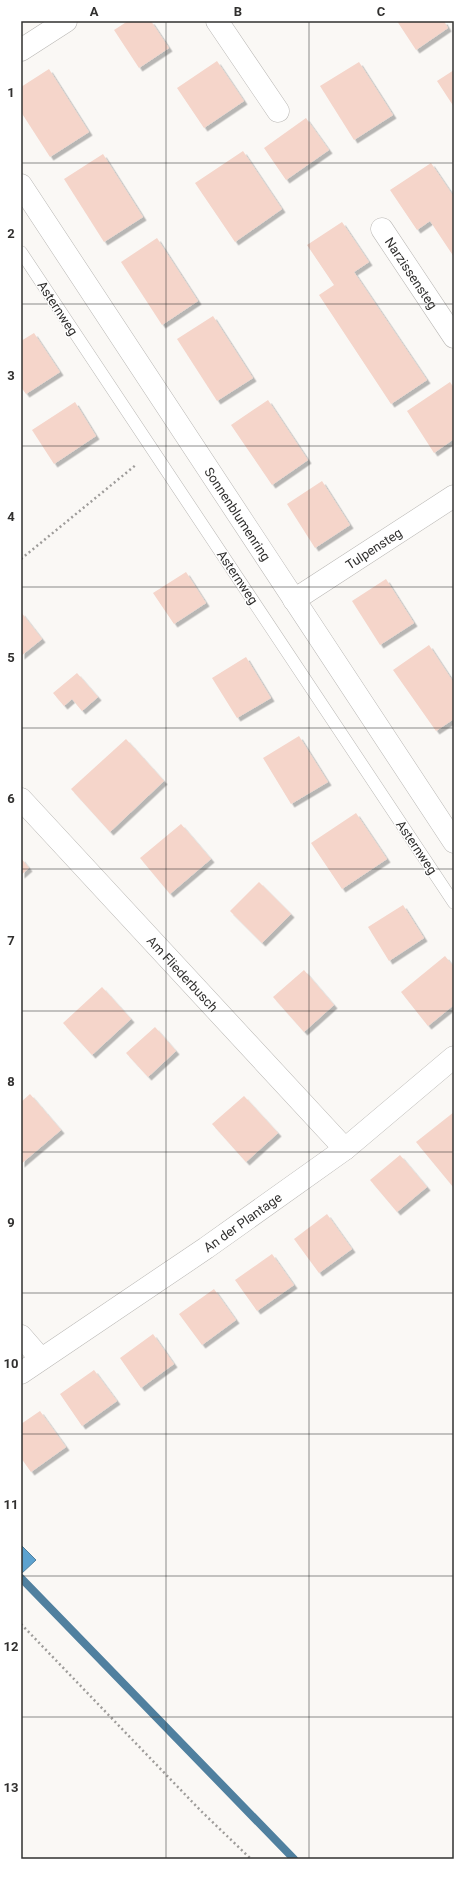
<svg xmlns="http://www.w3.org/2000/svg" width="475" height="1880" viewBox="0 0 475 1880" font-family="Roboto,sans-serif">
<defs>
<filter id="shadow"><feDropShadow dx="3.5" dy="3.5" stdDeviation="0" flood-color="#0004"/></filter>
</defs>
<rect width="100%" height="100%" fill="#faf8f5"/>
<!-- water -->
<path fill="#5da2cf" stroke="#50809f" d="M21,1545L36,1560L21,1574Z"/>
<g fill="none" stroke-linecap="round" stroke-linejoin="round">
<!-- stream -->
<path stroke="#50809f" stroke-width="8" d="M21,1578L294,1859"/>
</g>
<!-- building -->
<g fill="#f5d5ca" filter="url(#shadow)">
<path d="M128,21H151L169,48L139,68L114,30Z"/>
<path d="M397,21H444L448,28L416,50Z"/>
<path d="M217,61L244,101L204,128L177,88Z"/>
<path d="M359,62L393,115L354,140L320,86Z"/>
<path d="M49,69L89,132L50,157L21,112V87Z"/>
<path d="M454,70V107L437,81Z"/>
<path d="M306,118L329,150L286,180L264,148Z"/>
<path d="M243,151L282,209L235,242L195,183Z"/>
<path d="M103,154L143,217L104,242L64,179Z"/>
<path d="M431,163L454,197V257L430,221L417,230L390,190Z"/>
<path d="M342,222L369,262L354,272L427,380L391,404L319,295L334,285L307,245Z"/>
<path d="M157,238L198,301L162,325L121,262Z"/>
<path d="M213,316L253,378L217,401L177,339Z"/>
<path d="M34,333L60,372L26,394L21,387V341Z"/>
<path d="M450,382L454,388V439L434,453L407,411Z"/>
<path d="M268,400L308,460L272,485L231,425Z"/>
<path d="M75,402L96,436L54,464L32,430Z"/>
<path d="M322,481L350,525L315,548L287,504Z"/>
<path d="M186,572L206,603L174,624L153,593Z"/>
<path d="M386,579L414,623L380,645L352,601Z"/>
<path d="M21,612L42,639L21,656Z"/>
<path d="M429,645L454,683V719L436,731L393,670Z"/>
<path d="M246,657L271,698L237,718L212,678Z"/>
<path d="M77,673L98,697L82,711L72,699L64,706L53,693Z"/>
<path d="M299,736L328,782L291,804L263,758Z"/>
<path d="M126,739L164,781L110,832L71,789Z"/>
<path d="M356,813L387,859L342,889L311,843Z"/>
<path d="M181,824L211,859L170,894L140,858Z"/>
<path d="M21,858L29,868L21,875Z"/>
<path d="M259,882L291,914L262,943L230,911Z"/>
<path d="M403,905L424,938L389,961L368,927Z"/>
<path d="M445,956L454,967V1005L428,1026L401,992Z"/>
<path d="M304,970L334,1005L304,1032L273,997Z"/>
<path d="M102,987L131,1019L92,1055L63,1023Z"/>
<path d="M155,1027L176,1051L148,1077L126,1053Z"/>
<path d="M30,1094L61,1130L21,1164V1102Z"/>
<path d="M244,1096L278,1133L246,1162L212,1124Z"/>
<path d="M454,1112V1188L416,1142Z"/>
<path d="M400,1155L427,1187L397,1212L370,1180Z"/>
<path d="M327,1214L352,1249L319,1273L294,1239Z"/>
<path d="M272,1254L294,1285L257,1311L235,1280Z"/>
<path d="M214,1289L236,1320L202,1345L179,1314Z"/>
<path d="M153,1334L174,1364L141,1388L120,1358Z"/>
<path d="M94,1370L117,1401L82,1426L60,1394Z"/>
<path d="M40,1411L66,1447L31,1472L21,1458V1424Z"/>
</g>
<g fill="none" stroke-linecap="round" stroke-linejoin="round">
<defs>
<path id="lane" d="M21,252L454,903"/>
<g id="street">
<path d="M217,21L278,111"/>
<path d="M21,50L66,21"/>
<path id="s1" d="M21,185L454,842"/>
<path id="s2" d="M382,229L454,337"/>
<path id="s3" d="M294,600L454,496"/>
<path id="s4" d="M21,799L345,1149"/>
<path d="M21,1336L41,1359"/>
<path id="s5" d="M21,1373L206,1248L345,1149L454,1057"/>
</g>
</defs>
<!-- lane casing -->
<use href="#lane" stroke="#b9b7b4" stroke-width="13"/>
<!-- street casing -->
<use href="#street" stroke="#b9b7b4" stroke-width="23"/>
<!-- path -->
<g stroke="#9e9c9a" stroke-width="2.5" stroke-dasharray="2 3" stroke-linecap="butt">
<path d="M21,559L137,464"/>
<path d="M21,1624L201,1811L251,1859"/>
</g>
<!-- lane -->
<use href="#lane" stroke="#fff" stroke-width="12"/>
<!-- street -->
<use href="#street" stroke="#fff" stroke-width="22"/>
</g>
<!-- grid -->
<path fill="none" stroke="#31302f" stroke-width="1" stroke-opacity="0.55" d="M166,21V1859M309,21V1859M21,163H454M21,304H454M21,446H454M21,587H454M21,728H454M21,869H454M21,1011H454M21,1152H454M21,1293H454M21,1434H454M21,1576H454M21,1717H454"/>
<g text-anchor="middle" stroke-width="3" stroke-linejoin="round" paint-order="stroke">
<!-- street labels -->
<g font-size="13" fill="#31302f" stroke="#fff">
<text dy="5" stroke="none"><textPath href="#s2" startOffset="53">Narzissensteg</textPath></text>
<text transform="translate(58 308) rotate(57)" y="5">Asternweg</text>
<text dy="5" stroke="none"><textPath href="#s1" startOffset="394">Sonnenblumenring</textPath></text>
<text dy="5" stroke="none"><textPath href="#s3" startOffset="95">Tulpensteg</textPath></text>
<text transform="translate(238 577) rotate(56)" y="5">Asternweg</text>
<text transform="translate(417 847) rotate(56)" y="5">Asternweg</text>
<text dy="5" stroke="none"><textPath href="#s4" startOffset="238">Am Fliederbusch</textPath></text>
<text dy="5" stroke="none"><textPath href="#s5" startOffset="268">An der Plantage</textPath></text>
</g>
</g>
<!-- border -->
<rect width="475" height="1880" fill="none" stroke="#ffffff" stroke-width="44"/>
<rect x="22" y="22" width="431" height="1836" fill="none" stroke="#31302f" stroke-width="1.5"/>
<g font-size="13" text-anchor="middle" font-weight="bold" fill="#31302f">
<text x="94" y="16">A</text>
<text x="238" y="16">B</text>
<text x="381" y="16">C</text>
<text x="11" y="97">1</text>
<text x="11" y="238">2</text>
<text x="11" y="380">3</text>
<text x="11" y="521">4</text>
<text x="11" y="662">5</text>
<text x="11" y="803">6</text>
<text x="11" y="945">7</text>
<text x="11" y="1086">8</text>
<text x="11" y="1227">9</text>
<text x="11" y="1368">10</text>
<text x="11" y="1509">11</text>
<text x="11" y="1651">12</text>
<text x="11" y="1792">13</text>
</g>
</svg>
